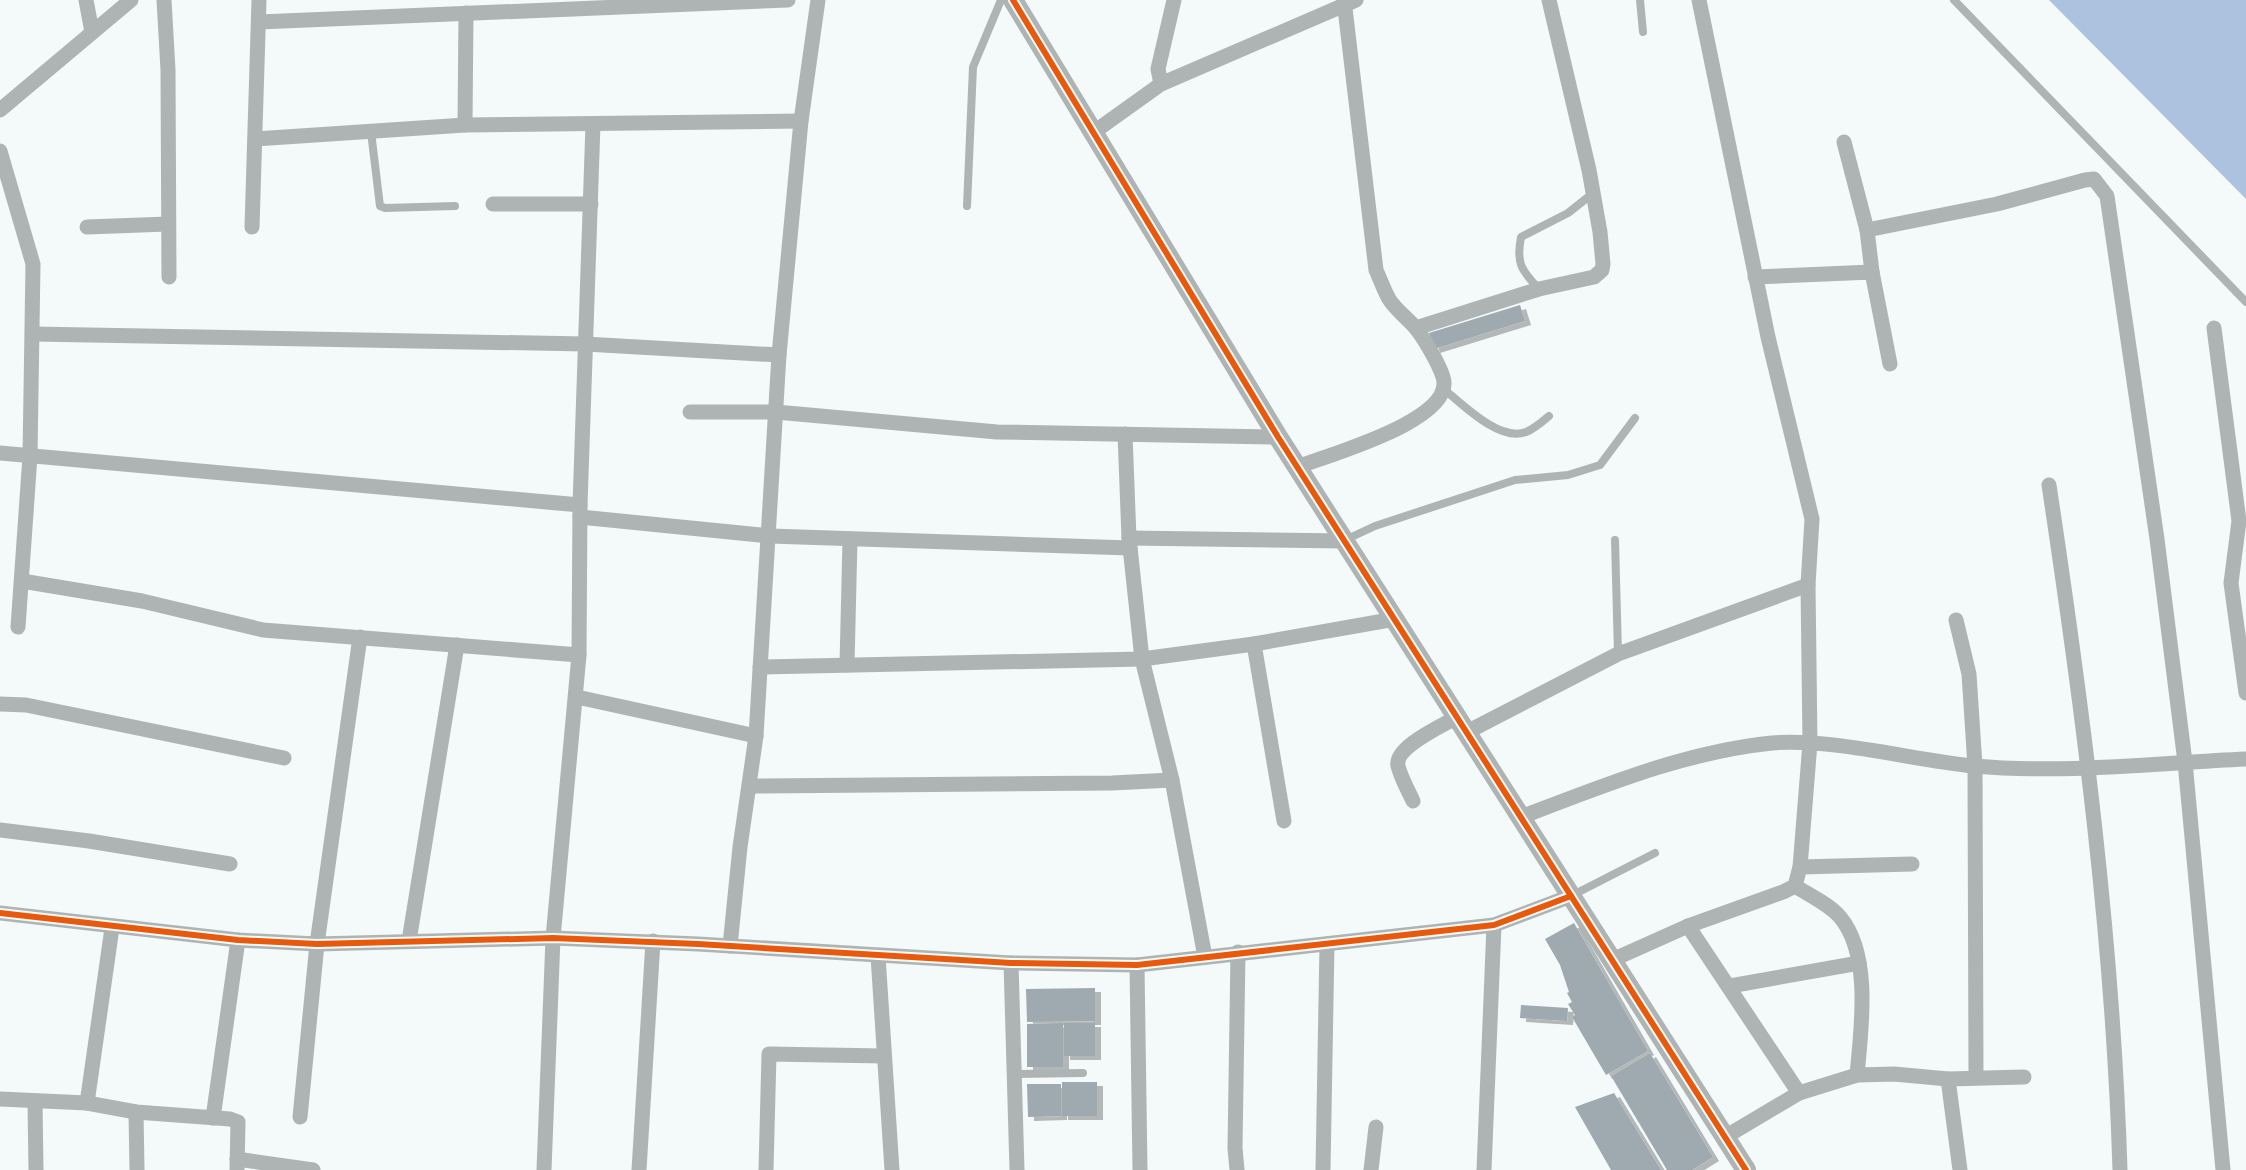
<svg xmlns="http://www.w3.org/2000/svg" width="2246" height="1170" viewBox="0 0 2246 1170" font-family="'Golos Text',sans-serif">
<defs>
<filter id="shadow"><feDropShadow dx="6" dy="4" stdDeviation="0" flood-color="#0004"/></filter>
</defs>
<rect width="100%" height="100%" fill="#f4f9fa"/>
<!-- water -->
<path fill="#acc2de" d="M2049,0H2246V199Z"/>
<!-- building -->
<g fill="#9eaaaf" filter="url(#shadow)">
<path d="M1520,305L1525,321L1434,349L1429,333Z"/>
<path d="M1574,923L1648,1051L1606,1075L1572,1017L1575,1015L1568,1004L1572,1002L1567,993L1569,992L1560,965L1545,939Z"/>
<path d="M1095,988V1021L1027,1022L1026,989Z"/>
<path d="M1521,1005L1568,1008L1567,1021L1520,1018Z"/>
<path d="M1063,1023V1067H1027V1024Z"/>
<rect x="1064" y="1023" width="31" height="33"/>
<path d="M1650,1053L1713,1157L1692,1170H1667L1611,1076Z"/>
<rect x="1062" y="1082" width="35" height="34"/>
<path d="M1027,1084H1061V1116L1028,1117Z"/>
<path d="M1614,1093L1661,1170H1611L1575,1107Z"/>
</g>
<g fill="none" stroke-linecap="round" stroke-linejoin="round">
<!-- service -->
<g stroke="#aeb4b3" stroke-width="8">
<path d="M1640,0L1643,32"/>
<path d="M1954,0L2246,302"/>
<path d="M371,132L380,206L385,208L455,206"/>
<path d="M967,206L973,67L1001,0"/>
<path d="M1539,289C1521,270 1516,263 1521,237L1568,213L1592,194"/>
<path d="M1445,390C1463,405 1500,442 1526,432C1534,429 1542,422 1549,416"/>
<path d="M1345,540L1375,526L1515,480L1568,475L1600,465L1635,418"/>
<path d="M1615,540L1618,654"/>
<path d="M1571,896L1655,853"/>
<path d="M1014,1074L1083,1073"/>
</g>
<!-- minor -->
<g stroke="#aeb4b3" stroke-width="15">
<path d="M86,0L92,32"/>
<path d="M164,0L168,70L169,277"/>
<path d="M259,22L788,0"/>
<path d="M1161,84L1158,69L1174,0"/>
<path d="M0,110L131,0"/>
<path d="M465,125L466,13"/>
<path d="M1094,132L1161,84L1356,0"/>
<path d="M255,139L465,125L801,121"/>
<path d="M1844,142L1867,230"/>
<path d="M0,151L33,264L30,456L18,627"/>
<path d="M493,204H591"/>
<path d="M87,227L168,224"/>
<path d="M252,227L259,0"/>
<path d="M1872,272L1867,230L1997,204L2085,180L2094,179L2107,196L2157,539L2185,762L2223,1170"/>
<path d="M1755,277L1872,272L1890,364"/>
<path d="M1416,328L1539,289L1594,277L1602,270L1603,264L1600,232L1589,170L1549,0"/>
<path d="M2214,328L2239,521L2231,583L2246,693"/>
<path d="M33,334L585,344L779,355"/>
<path d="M690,412H776L997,432L1278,437"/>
<path d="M1125,434L1129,538L1142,659L1172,780L1205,957"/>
<path d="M0,453L580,505"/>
<path d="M1298,467C1327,455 1457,420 1443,377C1439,364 1423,336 1414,326C1406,317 1395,309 1389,299C1384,290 1380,279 1376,270L1344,0"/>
<path d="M2049,485C2083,711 2113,941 2120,1170"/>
<path d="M580,517L770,536L1130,548"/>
<path d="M1129,538L1344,541"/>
<path d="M22,581L142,601L263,630L579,655"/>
<path d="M1956,620L1969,674L1975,766L1976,1077"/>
<path d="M1254,644L1284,821"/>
<path d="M847,665L850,539"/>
<path d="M760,667L1142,659L1254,644L1395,619"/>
<path d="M577,697L756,736"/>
<path d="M0,704L26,705L284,758"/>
<path d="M1467,732L1618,654L1808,585"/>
<path d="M750,786L1112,783L1172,780"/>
<path d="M1413,801C1408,790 1401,778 1398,766C1394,747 1442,726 1457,717"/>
<path d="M1521,817C1603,786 1684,752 1772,743C1833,738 1912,760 1974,766C2065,774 2156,763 2246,759"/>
<path d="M0,830L89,841L230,864"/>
<path d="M1800,867L1912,864"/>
<path d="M1795,886C1809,895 1829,904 1840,917C1872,955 1861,1030 1857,1075"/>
<path d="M0,913L238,940L317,944L553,938L698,944L1011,963L1137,965L1494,925L1571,896"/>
<path d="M1688,926L1799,1093"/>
<path d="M409,941L457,645"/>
<path d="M730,946L740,847L756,736L779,355L801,121L818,0"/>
<path d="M878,956L892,1170"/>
<path d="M1612,960L1688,926L1783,892L1795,886L1800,867L1810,743L1808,585L1812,519L1768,337L1699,0"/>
<path d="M1011,963L1017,1170"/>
<path d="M1137,965L1140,1170"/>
<path d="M1730,986L1859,963"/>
<path d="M1948,1079L1960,1170"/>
<path d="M0,1099L87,1103L136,1112L230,1119L238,1122L237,1170"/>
<path d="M35,1102L36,1170"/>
<path d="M87,1103L112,928"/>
<path d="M136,1112L137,1170"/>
<path d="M300,1117L317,944L360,637"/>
<path d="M213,1118L238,940"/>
<path d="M1725,1137L1799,1093L1857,1075L1894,1074L1948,1079L2024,1077"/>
<path d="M237,1159L313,1170"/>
<path d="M544,1170L553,938L579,655L580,505L593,124"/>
<path d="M639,1170L653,941"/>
<path d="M766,1170L769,1054L884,1056"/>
<path d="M1237,1170L1235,1148L1238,952"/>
<path d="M1323,1170L1327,944"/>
<path d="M1371,1170L1376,1127"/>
<path d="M1484,1170L1494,925"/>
</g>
<!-- tertiary -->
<path stroke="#aeb4b3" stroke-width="20" d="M1013,0L1278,437L1746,1170"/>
<defs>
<g id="cycleway">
<path d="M1013,0L1278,437L1746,1170"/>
<path d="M0,913L238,940L317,944L553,938L698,944L1011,963L1137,965L1494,925L1571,896"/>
</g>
</defs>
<!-- cycleway casing -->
<use href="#cycleway" stroke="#f2fbfc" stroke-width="10"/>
<!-- cycleway -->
<use href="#cycleway" stroke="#e8590c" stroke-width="6"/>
</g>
</svg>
